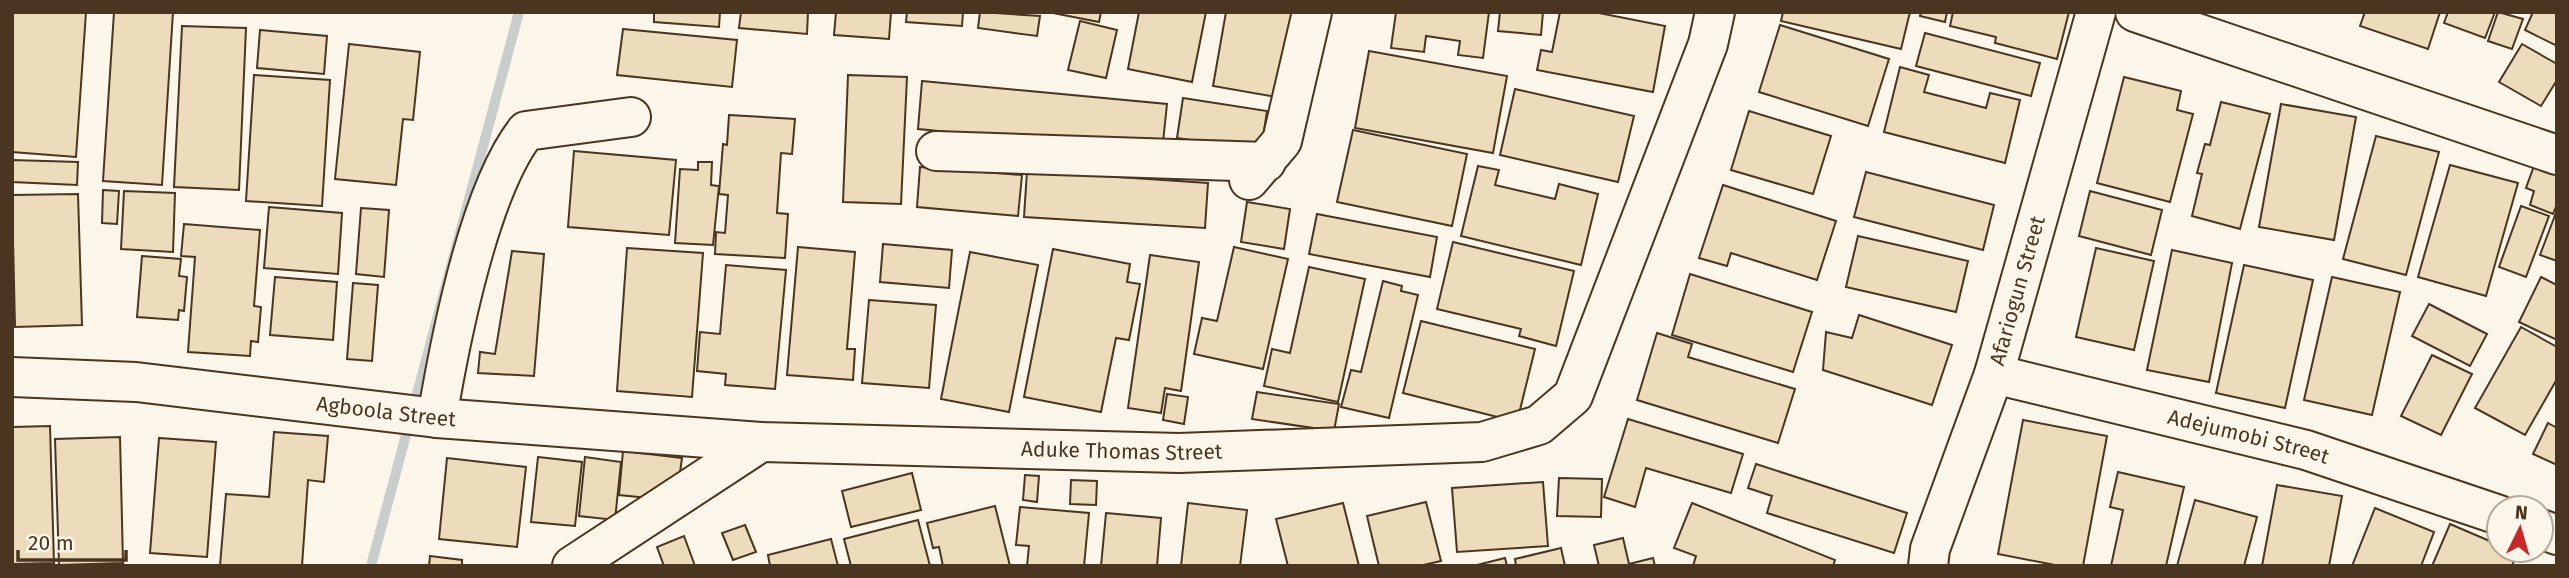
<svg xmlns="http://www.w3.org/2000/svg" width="2569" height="578" viewBox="0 0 2569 578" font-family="'Fira Sans',sans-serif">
<rect width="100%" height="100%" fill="#fbf6e9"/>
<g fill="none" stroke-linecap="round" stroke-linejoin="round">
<!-- stream -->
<path stroke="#c9cecd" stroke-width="10" d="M371,566L519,12"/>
</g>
<!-- building -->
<g fill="#ecdcbc" stroke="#4a3520" stroke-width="2">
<path d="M13,12H86L76,157L12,152Z"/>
<path d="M114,12H173L162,185L103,181Z"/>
<path d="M654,12H720L719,27L654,22Z"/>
<path d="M741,12H808L807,34L739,28Z"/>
<path d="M836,12H891L889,39L834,35Z"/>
<path d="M907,12H963L962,26L906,22Z"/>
<path d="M980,12L1040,16L1037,36L978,28Z"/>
<path d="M1048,12H1101L1099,22Z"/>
<path d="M1139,12H1206L1192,82L1128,69Z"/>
<path d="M1226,12H1292L1276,97L1213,86Z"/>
<path d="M1396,12H1489L1483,58L1458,55L1460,41L1426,36L1424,52L1391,48Z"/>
<path d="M1500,12H1543L1541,35L1498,31Z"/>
<path d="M1560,12H1594L1665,26L1653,92L1537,70L1541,50L1552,52Z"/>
<path d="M1783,12H1910L1901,49L1781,21Z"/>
<path d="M1921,12H1947L1945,22L1920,16Z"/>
<path d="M1953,12H2069L2057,59L1995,43L1996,37L1950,26Z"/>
<path d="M2365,12H2440L2428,49L2360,26Z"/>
<path d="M2448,12H2495L2485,38L2444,23Z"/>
<path d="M2498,12L2523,19L2512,49L2488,41Z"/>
<path d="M2533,12H2557V46L2525,30Z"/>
<path d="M1080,21L1117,30L1106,78L1068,70Z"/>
<path d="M1780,25L1889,59L1868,126L1759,92Z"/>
<path d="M182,26L246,28L239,190L174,187Z"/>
<path d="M623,29L737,40L732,87L617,75Z"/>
<path d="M260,30L327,36L324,74L257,68Z"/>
<path d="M1925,33L2040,63L2031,96L1916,66Z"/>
<path d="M349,44L420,52L413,120L403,119L396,185L335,179Z"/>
<path d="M2522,44L2557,64V80L2541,106L2499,82Z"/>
<path d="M1369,51L1507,76L1493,153L1355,128Z"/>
<path d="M1900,67L1929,75L1924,92L1986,108L1990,93L2020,100L2005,163L1884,132Z"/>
<path d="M254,75L330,80L322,206L246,201Z"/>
<path d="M848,75L907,77L901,204L843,202Z"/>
<path d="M2124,77L2181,91L2177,110L2193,114L2170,202L2097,183Z"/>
<path d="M922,81L1167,104L1162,152L918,129Z"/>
<path d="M1515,89L1634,116L1618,182L1500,155Z"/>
<path d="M1183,98L1267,111L1261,151L1177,138Z"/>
<path d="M2221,102L2270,114L2240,229L2192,216L2202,174L2197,173L2205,144L2210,145Z"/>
<path d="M2281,104L2356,117L2334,240L2259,227Z"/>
<path d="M1749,111L1831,136L1813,194L1731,170Z"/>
<path d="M729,115L795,119L792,154L781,153L777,213L788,214L785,258L715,254L716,232L725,233L728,195L719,194L723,144L727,145Z"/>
<path d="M1353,130L1467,154L1452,226L1337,202Z"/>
<path d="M2376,136L2439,152L2406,275L2343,259Z"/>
<path d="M574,151L676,160L669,235L568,227Z"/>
<path d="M12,160L78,162L77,185L12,182Z"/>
<path d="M698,162H712L711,185L719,186L713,245L675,243L680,169L698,170Z"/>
<path d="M2450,165L2518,183L2486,296L2418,277Z"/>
<path d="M1478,166L1499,170L1495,185L1555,199L1559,184L1598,194L1581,265L1461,236Z"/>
<path d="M2534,166L2557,175V204L2553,214L2530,205L2534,191L2526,188Z"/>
<path d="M920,167L1022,175L1018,216L917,207Z"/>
<path d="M1027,171L1208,183L1205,228L1024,217Z"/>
<path d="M1866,172L1994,205L1983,250L1854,217Z"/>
<path d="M1723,185L1836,221L1817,280L1731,253L1727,266L1699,258Z"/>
<path d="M103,190L119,191L117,224L102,223Z"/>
<path d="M124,191L175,193L173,252L121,249Z"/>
<path d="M2090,191L2162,210L2151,255L2079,236Z"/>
<path d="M78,194L82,325L15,327L12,195Z"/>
<path d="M1247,202L1290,209L1284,249L1241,242Z"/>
<path d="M2521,206L2549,216L2526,277L2499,267Z"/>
<path d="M269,207L342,213L338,274L264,268Z"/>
<path d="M361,208L389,210L384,277L356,274Z"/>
<path d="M2557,210V261L2540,255Z"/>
<path d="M1317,214L1437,237L1430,277L1309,254Z"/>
<path d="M184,224L260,230L254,306L261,307L258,342L251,341L250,356L188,352L195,257L181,256Z"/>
<path d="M1858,236L1968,261L1956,312L1846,287Z"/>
<path d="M1453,242L1574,271L1556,346L1519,336L1521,329L1437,309Z"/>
<path d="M883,244L952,250L949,288L880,282Z"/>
<path d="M798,247L855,252L847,349H855L853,380L787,375Z"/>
<path d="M1234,247L1288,259L1263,369L1194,354L1202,318L1217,321Z"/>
<path d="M627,248L703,253L692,397L617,391Z"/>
<path d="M2096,248L2154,261L2134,350L2076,337Z"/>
<path d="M1053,249L1130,264L1127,282L1140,284L1129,340L1116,338L1101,412L1024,397Z"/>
<path d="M2172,250L2232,263L2209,382L2147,370Z"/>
<path d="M512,251L544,254L534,376L478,373L480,352L495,354Z"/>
<path d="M970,252L1038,265L1009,412L941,399Z"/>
<path d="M1150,255L1199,262L1181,391L1165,388L1161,413L1128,408Z"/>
<path d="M142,256L181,259L179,276L187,277L184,311L179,310L178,320L137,317Z"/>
<path d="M726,265L786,270L775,389L725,385L726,374L697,371L700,332L720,334Z"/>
<path d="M2244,265L2313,280L2285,408L2216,393Z"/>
<path d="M1309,267L1365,279L1338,402L1264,386L1272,349L1290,353Z"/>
<path d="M1690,274L1812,312L1793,372L1672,335Z"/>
<path d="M275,277L337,282L333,340L270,335Z"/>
<path d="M2332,277L2400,292L2372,415L2304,400Z"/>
<path d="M2541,277L2557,285V340L2519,322Z"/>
<path d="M1383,281L1402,286L1401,291L1418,295L1389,418L1341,407L1351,370L1361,372Z"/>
<path d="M353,283L378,285L372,361L347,359Z"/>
<path d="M869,300L936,305L929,388L862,383Z"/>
<path d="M2429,304L2487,334L2470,366L2412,336Z"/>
<path d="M1859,315L1952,345L1932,405L1823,370L1826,332L1852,338Z"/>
<path d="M1421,321L1535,349L1517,422L1403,393Z"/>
<path d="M2521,327L2557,347V379L2525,435L2475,408Z"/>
<path d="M1657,333L1692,344L1688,357L1795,389L1778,443L1637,400Z"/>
<path d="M2432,355L2472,374L2441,435L2401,416Z"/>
<path d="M1257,392L1339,404L1334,431L1252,419Z"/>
<path d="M1167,394L1188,397L1184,424L1163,420Z"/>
<path d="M1628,419L1743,454L1731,493L1646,468L1635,507L1604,497Z"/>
<path d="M2023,420L2107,436L2083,566H2060L1998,554Z"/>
<path d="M2548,423L2557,428V465L2533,454Z"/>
<path d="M50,426L54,563L13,564L12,427Z"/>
<path d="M274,432L328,436L324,482L308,480L302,566H220L226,494L269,497Z"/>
<path d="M120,437L123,563L59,565L55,439Z"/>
<path d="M159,438L216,442L207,557L150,553Z"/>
<path d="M623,451L682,458L678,487L668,500L619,495Z"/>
<path d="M538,457L582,462L575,526L531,522Z"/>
<path d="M585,457L621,462L615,520L579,516Z"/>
<path d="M447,458L526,467L517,547L439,539Z"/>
<path d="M1756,464L1907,513L1894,553L1767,513L1772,496L1748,488Z"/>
<path d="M2118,472L2184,487L2166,566H2111L2123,510L2110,507Z"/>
<path d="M912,473L921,510L851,527L842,491Z"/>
<path d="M1025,475L1039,476L1037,502L1023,500Z"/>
<path d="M1559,478L1602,479L1601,517L1557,516Z"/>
<path d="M1071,480L1097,481L1096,505L1070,504Z"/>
<path d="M1543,482L1548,546L1457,552L1452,488Z"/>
<path d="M2277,485L2342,496L2329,566H2262Z"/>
<path d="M2195,500L2257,517L2244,566H2177Z"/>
<path d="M1426,502L1441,561L1419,566H1379L1367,516Z"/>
<path d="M1188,503L1247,510L1240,566H1181Z"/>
<path d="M1343,503L1359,566H1288L1276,519Z"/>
<path d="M1692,503L1835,560L1833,566H1693L1696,556L1674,548Z"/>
<path d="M995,506L1010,566H943L939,547L933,548L927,523Z"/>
<path d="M1020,507L1089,513L1084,566H1027L1029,546L1016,545Z"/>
<path d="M2375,508L2434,532L2421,566H2352Z"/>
<path d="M1106,513L1161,518L1157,566H1101Z"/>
<path d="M918,520L930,566H851L844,539Z"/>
<path d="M2450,524L2499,545V550L2517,553L2512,566H2432Z"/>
<path d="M745,525L756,552L733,560L722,533Z"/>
<path d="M684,536L695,566H664L657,547Z"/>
<path d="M1623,538L1629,564L1653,558L1655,566H1599L1594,545Z"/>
<path d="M831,539L838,566H770L768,555Z"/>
<path d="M1561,548L1565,566H1516L1515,559Z"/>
<path d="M430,556L462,560V566H429Z"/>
<path d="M1505,558L1507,566H1473Z"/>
</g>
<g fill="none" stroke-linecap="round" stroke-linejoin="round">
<defs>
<g id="minor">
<path d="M2135,12L2557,155"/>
<path d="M936,151L1266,162"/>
<path d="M1249,180L1282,141L1312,12"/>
<path id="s1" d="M1994,374L2306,450L2499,515"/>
<path id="s2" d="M12,377L136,382L437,418L761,442L1179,453L1482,442L1539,425L1573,396L1708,44L1715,12"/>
<path d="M437,418C450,341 479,191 526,131L631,117"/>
<path d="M2541,529L2557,535"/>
<path d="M572,566L761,442"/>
<path id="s3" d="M1928,566L1930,549L1994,374L2096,12"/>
</g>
</defs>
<!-- minor casing -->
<use href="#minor" stroke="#4a3520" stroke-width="42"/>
<!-- minor -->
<use href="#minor" stroke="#fbf6e9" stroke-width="38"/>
</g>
<g text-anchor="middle" stroke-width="5" stroke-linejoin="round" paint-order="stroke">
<!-- street labels -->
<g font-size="21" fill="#4a3520" stroke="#fbf6e9">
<text dy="7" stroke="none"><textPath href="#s3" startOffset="290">Afariogun Street</textPath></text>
<text dy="7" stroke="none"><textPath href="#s2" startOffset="376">Agboola Street</textPath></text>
<text dy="7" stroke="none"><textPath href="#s1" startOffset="262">Adejumobi Street</textPath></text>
<text dy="7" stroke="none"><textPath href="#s2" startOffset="1113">Aduke Thomas Street</textPath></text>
</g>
</g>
<!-- border -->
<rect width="2569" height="578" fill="none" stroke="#4a3520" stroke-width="28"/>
<!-- north arrow -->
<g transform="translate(2520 529) rotate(5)"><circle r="33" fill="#fbf6e9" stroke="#b4a999" stroke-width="2"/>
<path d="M0-5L12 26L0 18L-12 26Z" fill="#c62828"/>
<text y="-10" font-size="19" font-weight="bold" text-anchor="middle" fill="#4a3520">N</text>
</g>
<!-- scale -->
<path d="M18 550v10h108v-10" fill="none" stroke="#4a3520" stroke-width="3.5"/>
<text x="28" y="550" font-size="21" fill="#4a3520" stroke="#fbf6e9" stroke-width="5" paint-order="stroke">20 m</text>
</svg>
